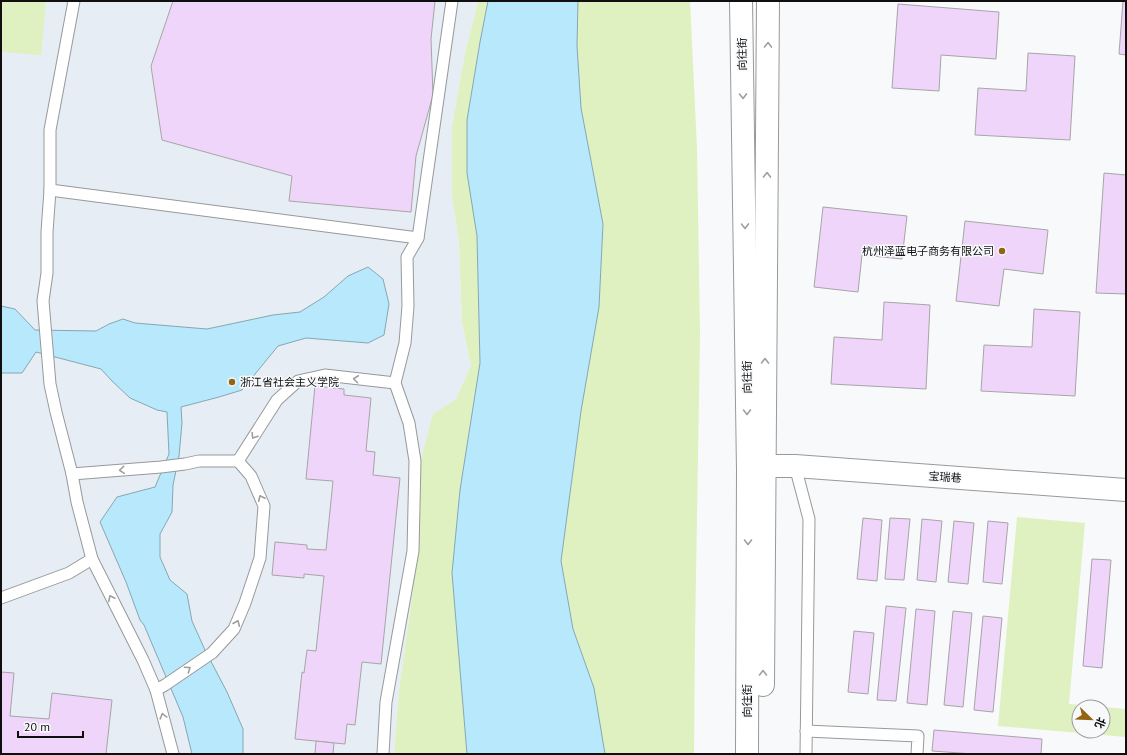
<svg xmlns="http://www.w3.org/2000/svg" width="1127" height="755" viewBox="0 0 1127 755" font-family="'PT Sans','Noto Sans SC',sans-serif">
<rect width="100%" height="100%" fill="#f8f9fb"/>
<!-- built -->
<path fill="#e7edf4" d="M1,1H478L464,58L452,126V196L459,242L462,323L471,366L456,399L433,414L412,598L399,690L394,754H1Z"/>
<!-- green -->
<g fill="#dff0c1" fill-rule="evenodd">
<path d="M1,1H46L41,55L1,52Z"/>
<path d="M478,1H488L480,42L467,120V173L477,236L480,363L460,490L452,573L467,754H394L399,690L412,598L422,456L433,414L456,399L471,366L462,323L459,242L452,196V126L464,58Z"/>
<path d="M578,1H690L697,148L700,335L695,637L694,754H605L594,688L573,629L561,561L581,411L599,307L603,225L581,108L577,46Z"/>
<path d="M1017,517L1085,523L1069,704L1126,709V737L998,726ZM1079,707H1103V731H1079Z"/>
</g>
<!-- water -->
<g fill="#b8e8fb" stroke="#85a7b4">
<path d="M488,1H578L577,46L581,108L603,224L599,307L581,411L561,561L573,629L594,688L605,754H467L452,573L460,490L480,363L477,236L467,173V120L480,42Z"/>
<path d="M368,267L383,279L389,304L384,335L368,343L306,338L278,346L242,390L219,397L181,407L182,423L179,456L173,485L172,512L160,534V557L170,580L187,594L192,621L205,650L227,692L243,729V754H192L183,717L144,625L140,620L126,582L100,522L117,497L155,487L169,454L167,412L157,410L130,398L112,381L101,369L36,352L22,373H1V306L15,309L35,330L96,331L109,324L123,319L135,323L207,329L273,315L300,312L324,297L348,276Z"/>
</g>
<!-- building -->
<g fill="#efd5f9" stroke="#a7a5a7">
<path d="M173,1H435L431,39L433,95L416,156L411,212L289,201L292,176L162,140L151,66Z"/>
<path d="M1123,1H1126V55L1119,54Z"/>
<path d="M898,4L999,12L996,59L941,55L939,91L892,88Z"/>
<path d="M1028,53L1075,56L1070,140L975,135L978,88L1026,91Z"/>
<path d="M1104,173L1126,175V294L1096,293Z"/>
<path d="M823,207L907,216L902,259L862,255L858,292L814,287Z"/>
<path d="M965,221L1048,230L1043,274L1004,269L999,306L956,301Z"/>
<path d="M884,302L930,305L926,389L831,384L834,337L882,340Z"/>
<path d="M1034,309L1080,312L1075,396L981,391L984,345L1032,347Z"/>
<path d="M315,386L344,389V395L371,398L366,451L375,452L373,475L400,478L381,664L362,662L355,725L347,724L345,744L295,739L302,672L304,673L307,650L316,651L324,576L304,574V578L272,575L275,542L307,545V549L326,550L333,481L306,479Z"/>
<path d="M863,518L882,520L877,581L857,579Z"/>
<path d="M890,518L910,519L904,580L885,579Z"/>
<path d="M922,519L942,521L936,582L917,580Z"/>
<path d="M954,521L974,523L968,584L948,582Z"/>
<path d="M988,521L1008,523L1002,584L983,582Z"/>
<path d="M1092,559L1111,560L1102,668L1083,666Z"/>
<path d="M886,606L906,608L896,701L877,700Z"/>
<path d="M916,609L935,611L927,705L907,703Z"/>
<path d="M953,611L972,613L963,707L944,705Z"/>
<path d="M983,616L1002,618L993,712L974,710Z"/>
<path d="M854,631L874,633L868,694L848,692Z"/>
<path d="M1,672L14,673L10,716L49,719L52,693L112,700L106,754H1Z"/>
<path d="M934,730L1042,739L1041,754H974L932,751Z"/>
<path d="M316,741L334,743L333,754H315Z"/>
</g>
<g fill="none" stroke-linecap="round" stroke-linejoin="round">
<defs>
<g id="service">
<path d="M74,1L50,130V190L47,232V273L43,301L50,384L56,412L72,474L77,502L92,559L143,660L156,690L173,754"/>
<path d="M50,190L418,238"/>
<path d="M238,461L277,400L298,381L325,375L395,383"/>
<path d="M795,466L809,519L806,754"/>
<path d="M72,474L161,467L185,464L199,461H238L251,476L264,506L260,558L245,603L234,629L212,653L165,685L156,690"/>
<path d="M1,598L69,573L92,559"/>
<path d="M806,731L918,736L917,754"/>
<path d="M383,754L386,702L413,551L415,461L409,423L395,383L405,343L408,306L407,257L418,238L452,1"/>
</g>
<path id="minor" d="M764,466H795L1126,490"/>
<g id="tertiary">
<path d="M741,1L748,470L747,754"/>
<path d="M763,685L768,1"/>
</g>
</defs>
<!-- service casing -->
<use href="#service" stroke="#97999a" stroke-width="13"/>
<!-- minor casing -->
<use href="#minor" stroke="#97999a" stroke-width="24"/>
<!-- tertiary casing -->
<use href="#tertiary" stroke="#97999a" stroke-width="24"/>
<!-- service -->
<use href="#service" stroke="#fff" stroke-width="11"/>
<!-- minor -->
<use href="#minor" stroke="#fff" stroke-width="22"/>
<!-- tertiary -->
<use href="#tertiary" stroke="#fff" stroke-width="22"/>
</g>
<!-- one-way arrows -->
<defs><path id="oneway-chevron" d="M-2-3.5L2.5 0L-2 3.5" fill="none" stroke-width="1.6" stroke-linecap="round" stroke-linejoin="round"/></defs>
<g stroke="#9f9f9f">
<use href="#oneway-chevron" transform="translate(768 45) rotate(-89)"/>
<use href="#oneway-chevron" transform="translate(743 96) rotate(89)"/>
<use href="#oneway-chevron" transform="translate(767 175) rotate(-89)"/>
<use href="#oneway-chevron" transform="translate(745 226) rotate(89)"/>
<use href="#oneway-chevron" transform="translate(765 361) rotate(-89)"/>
<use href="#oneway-chevron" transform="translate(356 379) rotate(-173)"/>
<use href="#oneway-chevron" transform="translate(747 412) rotate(89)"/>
<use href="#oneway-chevron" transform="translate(254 436) rotate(122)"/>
<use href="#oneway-chevron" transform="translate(122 470) rotate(175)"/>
<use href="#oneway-chevron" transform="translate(261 498) rotate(-115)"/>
<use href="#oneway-chevron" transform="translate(748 542) rotate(90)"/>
<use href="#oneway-chevron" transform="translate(111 598) rotate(-117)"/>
<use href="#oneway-chevron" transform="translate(237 623) rotate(-67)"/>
<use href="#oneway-chevron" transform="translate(188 669) rotate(-34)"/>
<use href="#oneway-chevron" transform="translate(763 673) rotate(-90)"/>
<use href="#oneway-chevron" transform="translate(163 716) rotate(-105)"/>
</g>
<!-- markers -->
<g fill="#936411" stroke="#f8f9fb" stroke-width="1.5">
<circle cx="1002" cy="251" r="4"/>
<circle cx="232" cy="382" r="4"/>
</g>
<g text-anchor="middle" stroke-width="3" stroke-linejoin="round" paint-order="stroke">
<!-- street labels -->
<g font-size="11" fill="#0f0f10" stroke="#f8f9fb">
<text transform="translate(742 54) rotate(-91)" y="4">向往街</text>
<text transform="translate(747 377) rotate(-91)" y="4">向往街</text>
<text transform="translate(945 477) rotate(4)" y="4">宝瑞巷</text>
<text transform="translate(747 701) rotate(-90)" y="4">向往街</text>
</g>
<!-- poi labels -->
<g font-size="11" fill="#0f0f10" stroke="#f8f9fb" text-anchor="end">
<text x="994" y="255">杭州泽蓝电子商务有限公司</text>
<text x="240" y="386" text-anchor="start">浙江省社会主义学院</text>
</g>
</g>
<!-- border -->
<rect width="1127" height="755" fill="none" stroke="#0f0f10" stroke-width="4"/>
<!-- north arrow -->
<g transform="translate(1091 719) rotate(113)"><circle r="19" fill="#f8f9fb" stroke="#9b9b9d"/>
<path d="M0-3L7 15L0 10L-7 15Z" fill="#936411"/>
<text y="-6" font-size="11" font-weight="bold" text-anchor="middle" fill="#0f0f10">北</text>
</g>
<!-- scale -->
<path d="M18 731v6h65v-6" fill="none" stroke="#0f0f10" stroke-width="2"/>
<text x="24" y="731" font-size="12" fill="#0f0f10" stroke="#f8f9fb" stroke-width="3" paint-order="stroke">20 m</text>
</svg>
